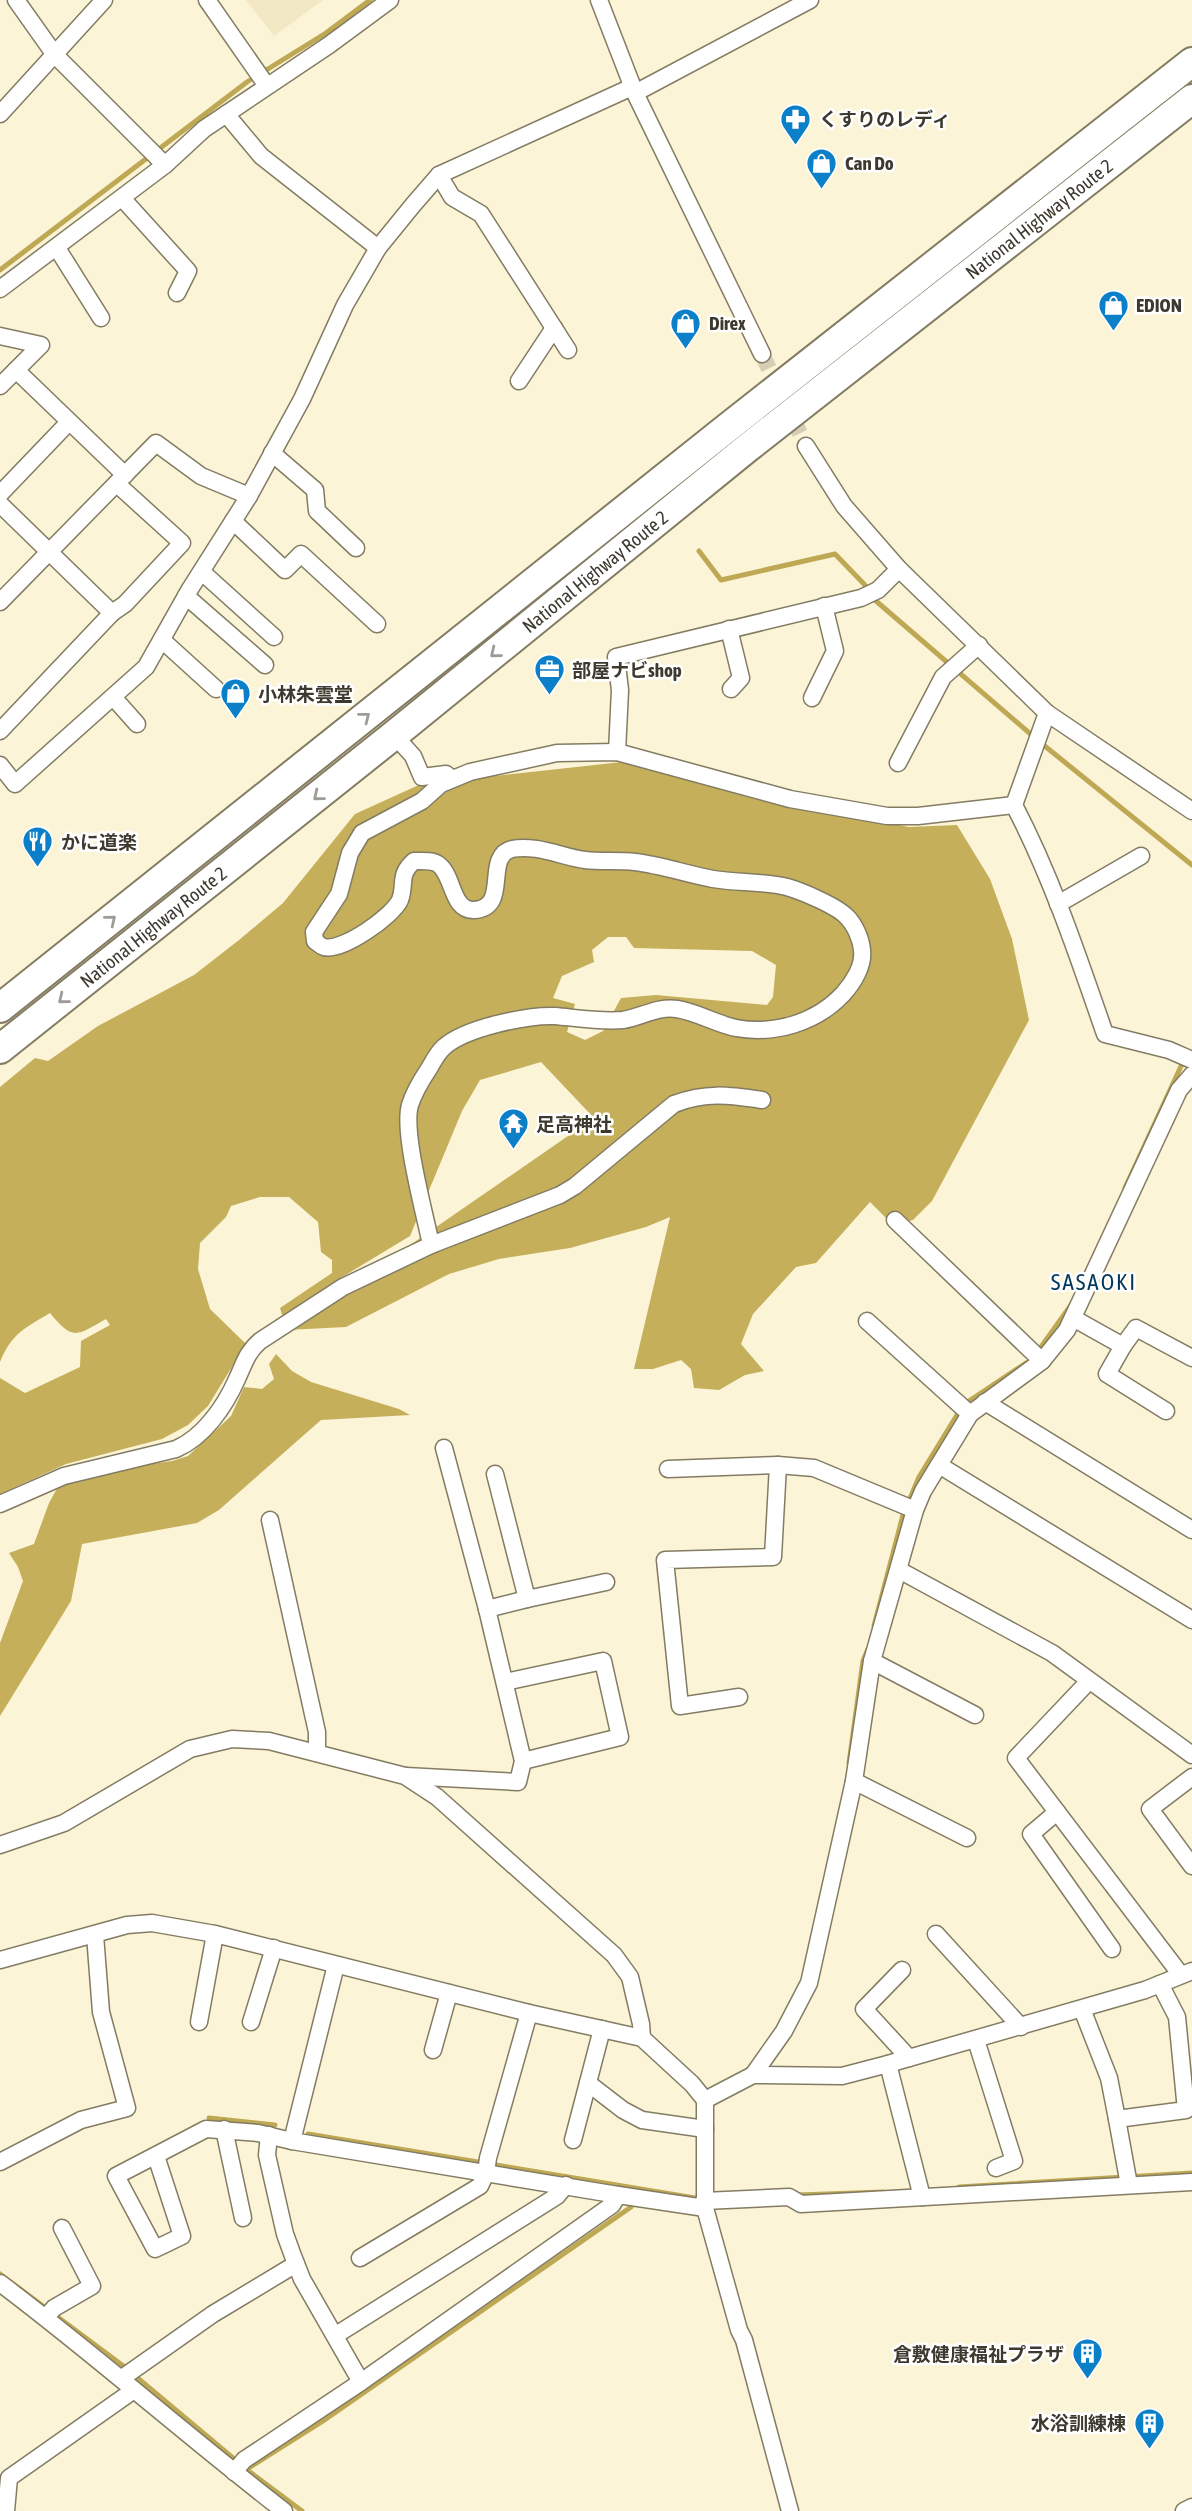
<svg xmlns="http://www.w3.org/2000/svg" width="1192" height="2511" viewBox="0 0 1192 2511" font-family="'Asap Condensed','Noto Sans JP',sans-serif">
<rect width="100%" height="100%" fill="#fcf4d7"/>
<!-- built -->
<path fill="#f2e8c3" d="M246,0H323L274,36Z"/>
<!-- forest -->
<g fill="#c5af5b" fill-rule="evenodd">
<path d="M622,762L782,801L909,827L957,825L990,879L1012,939L1029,1020L932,1201L913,1220L893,1225L870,1202L816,1263L796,1267L753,1314L741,1344L764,1371L745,1375L719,1390L694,1388L691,1369L681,1360L653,1369H634L670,1217L646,1227L570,1248L499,1259L449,1274L346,1327L287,1330L594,1118L541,1062L480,1080L462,1111L410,1236L339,1279L283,1318L280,1308L332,1273V1260L321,1252L318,1222L289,1197H260L231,1206L226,1217L200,1243L198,1269L210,1309L246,1344L208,1406L188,1425L162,1439L66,1464L0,1494V1378L25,1393L80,1367L81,1341L110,1325L106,1319C76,1336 73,1341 50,1313C25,1328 12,1333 0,1362V1087L35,1058L48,1061L98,1026L194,975L239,940L283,903L355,814L421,784ZM608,937H626L634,948L752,951L776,965L773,997L767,1005L656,995L621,998L603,1031L585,1040L567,1032L575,1004L553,998L562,976L594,962L592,950Z"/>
<path d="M276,1354L292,1371L311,1382L399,1409L410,1415L321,1420L219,1510L197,1523L82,1544L71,1601L0,1716V1643L23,1581L18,1567L9,1553L34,1544L49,1503L60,1483L117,1469L172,1461L188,1456L231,1416L244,1387L262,1389L274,1379L269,1364Z"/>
</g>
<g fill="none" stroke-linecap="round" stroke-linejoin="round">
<!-- stream -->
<g stroke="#bea853" stroke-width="5">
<path d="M0,270L247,82L326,33L370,0"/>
<path d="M699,551L721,580L835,554L864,584L876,601L1041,743L1192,865"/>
<path d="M1125,1188L1182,1064"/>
<path d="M1036,1354L1071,1305"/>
<path d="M874,1626L903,1515L919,1477L957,1415L969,1401L1026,1363"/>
<path d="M849,1763L863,1661L868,1649"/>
<path d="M209,2118L275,2125"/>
<path d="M308,2134L695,2198"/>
<path d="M959,2187L1192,2173"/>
<path d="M798,2195L883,2192"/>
<path d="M0,2274L122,2365L239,2463"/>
<path d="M246,2469L302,2511"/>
<path d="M247,2469L323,2421L631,2207"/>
</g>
<!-- street-tunnel -->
<path stroke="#d6cfb5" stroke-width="16" stroke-dasharray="16 8" stroke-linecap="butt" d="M762,354L806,446"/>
<defs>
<g id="street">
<path d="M16,0L55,55L165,165"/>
<path d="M207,0L267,86"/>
<path d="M599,0L635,93L762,354"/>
<path d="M635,93L810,0"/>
<path d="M0,114L104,0"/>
<path d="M226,114L261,156L378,248"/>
<path d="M439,175L452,197L481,214L568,350"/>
<path d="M122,198L188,271L177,293"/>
<path d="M57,248L101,318"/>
<path d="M0,289L165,165L204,129L329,45L390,0"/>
<path d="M0,336L41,345L0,386"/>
<path d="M16,370L125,475"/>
<path d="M519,381L554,328"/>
<path d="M806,446L844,506L899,569L1047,713L1192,811"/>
<path d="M272,453L315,490L317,511L356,548"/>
<path d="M0,494L69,422"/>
<path d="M0,504L112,613"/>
<path d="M233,521L285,570L301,554L377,624"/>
<path d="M202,572L274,637"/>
<path d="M186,596L265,665"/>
<path d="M0,602L156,443L201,476L249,496"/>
<path d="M729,629L741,678L731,689"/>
<path d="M162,640L216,689"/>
<path d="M113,697L137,724"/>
<path d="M812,698L835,651L824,606"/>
<path d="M1047,713L1014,805C1052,878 1078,956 1105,1034L1169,1050L1192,1060"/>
<path d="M0,731L112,613L125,604L182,543L117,484"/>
<path d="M394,735L413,756L422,777L446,774L452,779"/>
<path d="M617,752L620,690L616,657L861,598L878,590L899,569"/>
<path d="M898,763L943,677L979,645"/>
<path d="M0,765L15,784L146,667L190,589L249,496L302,399L345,305L378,248L413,205L439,175L632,87"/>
<path d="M1058,904L1141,856"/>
<path d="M895,1220L1042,1361"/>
<path d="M431,1245C425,1214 402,1132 410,1105C414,1092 422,1079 430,1067C434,1060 438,1052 444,1047C465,1028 527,1015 555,1016C577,1018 601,1022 623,1020C641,1017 658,1006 677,1009C697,1012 716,1024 736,1028C774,1035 816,1023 843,994C853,983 864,966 862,950C861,939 855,925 847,917C837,906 801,891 787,887C762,881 737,883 713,879C686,874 661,865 635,862C618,860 601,862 585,860C563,857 535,844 512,849C483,856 511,908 474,910C451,911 454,875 438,864C432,860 422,861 414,861C398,875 406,884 400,900C393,916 342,952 324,947C320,946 318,943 315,941L314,932L339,894L350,853L362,833L422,801L441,784L470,772L557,753L617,752L790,799L887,816H918L1014,805"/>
<path d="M1073,1318L1123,1346L1107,1374L1166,1411"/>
<path d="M867,1321L970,1414"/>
<path d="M1123,1346L1136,1328L1192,1358"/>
<path d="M985,1402L1192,1530"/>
<path d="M939,1465L1192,1620"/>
<path d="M668,1469L778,1465L814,1468L915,1510"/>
<path d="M495,1474L527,1599L606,1582"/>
<path d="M0,1504L64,1476L176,1449C204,1437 225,1406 237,1379C244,1364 247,1352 260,1341L343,1287L431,1245L560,1195L575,1186L674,1104C706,1092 728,1095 762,1100"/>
<path d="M270,1520L317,1732V1753"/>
<path d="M899,1570L1052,1653L1192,1755"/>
<path d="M487,1609L527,1599"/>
<path d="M872,1661L975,1715"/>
<path d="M1089,1681L1016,1758L1181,1975"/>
<path d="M505,1682L603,1661L620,1737L523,1761"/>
<path d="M739,1697L680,1706L665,1560L773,1557L778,1465"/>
<path d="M406,1776L518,1782L523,1761L487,1609L444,1448"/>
<path d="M1192,1777L1150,1809L1192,1866"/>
<path d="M854,1781L967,1838"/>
<path d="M1057,1812L1031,1834L1112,1949"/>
<path d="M0,1845L64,1823L190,1749L232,1739L269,1741L405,1776L437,1797L614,1955L630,1977L641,2024L642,2038"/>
<path d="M936,1934L1021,2027"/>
<path d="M0,1960L127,1925L152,1923L215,1934L529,2013L642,2038L692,2084L705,2100V2208L739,2330L744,2340L790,2511"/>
<path d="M902,1970L864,2009L909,2058"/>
<path d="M1082,2009L1109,2078L1117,2119"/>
<path d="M199,2022L215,1934"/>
<path d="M251,2022L274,1948"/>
<path d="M976,2040L1014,2161L996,2168"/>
<path d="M433,2050L449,1993"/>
<path d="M888,2064L922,2197"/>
<path d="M753,2075L784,2031L809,1983L854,1781L872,1661L915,1510L923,1491L970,1414L1042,1361L1067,1330L1179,1090L1192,1075"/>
<path d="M588,2083L623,2110L642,2120L705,2129"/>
<path d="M705,2100L753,2075L842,2076L888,2064L1145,1990L1192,1971"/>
<path d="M224,2129L243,2218"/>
<path d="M269,2135L267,2155L285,2234L293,2256L302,2279L361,2382"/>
<path d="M573,2140L602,2029"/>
<path d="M292,2141L336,1965"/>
<path d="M156,2156L182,2236L155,2249L116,2176L206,2129L258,2133L292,2141L618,2195"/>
<path d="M0,2162L81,2120L127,2108L101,2012L95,1935"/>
<path d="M1129,2185L1117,2119L1186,2110L1177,2017L1160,1984"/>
<path d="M704,2201L789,2197L801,2204L1192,2182"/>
<path d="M360,2258L480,2186L486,2173L488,2158L529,2013"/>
<path d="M0,2283C97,2356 188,2437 284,2511"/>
<path d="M46,2317L54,2308L92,2286L62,2228"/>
<path d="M336,2335L557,2196L566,2185"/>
<path d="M122,2378L213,2314L296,2264"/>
<path d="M234,2472L244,2460L361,2382L612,2205L618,2195L705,2208"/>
<path d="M6,2511L9,2478L134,2390"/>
<path d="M1184,2511L1192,2507"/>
</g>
<g id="highway">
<path d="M0,1008L727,428L1192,62"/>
<path id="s1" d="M0,1049L394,735L746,449L1192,99"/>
</g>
</defs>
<!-- street casing -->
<use href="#street" stroke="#837c62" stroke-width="19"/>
<!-- highway casing -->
<use href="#highway" stroke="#837c62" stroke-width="32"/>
<!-- street -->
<use href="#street" stroke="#fff" stroke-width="16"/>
<!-- highway -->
<use href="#highway" stroke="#fff" stroke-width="28"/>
</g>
<!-- one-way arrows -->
<defs><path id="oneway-chevron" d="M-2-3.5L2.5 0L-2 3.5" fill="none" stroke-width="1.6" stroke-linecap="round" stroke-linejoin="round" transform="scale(1.75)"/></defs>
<g stroke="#9e9c96">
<use href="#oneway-chevron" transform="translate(495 653) rotate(141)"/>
<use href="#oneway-chevron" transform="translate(365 717) rotate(-38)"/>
<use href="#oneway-chevron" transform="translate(318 796) rotate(141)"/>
<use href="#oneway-chevron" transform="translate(111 920) rotate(-39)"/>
<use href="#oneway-chevron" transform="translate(63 999) rotate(141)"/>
</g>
<!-- icons -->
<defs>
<symbol id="pharmacy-pin" viewBox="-11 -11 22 30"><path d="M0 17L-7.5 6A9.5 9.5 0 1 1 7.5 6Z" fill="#0b80c9" stroke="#fff"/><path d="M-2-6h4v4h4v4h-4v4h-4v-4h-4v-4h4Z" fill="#fff"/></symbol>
<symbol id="shop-pin" viewBox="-11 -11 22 30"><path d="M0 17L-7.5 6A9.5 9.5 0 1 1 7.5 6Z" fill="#0b80c9" stroke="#fff"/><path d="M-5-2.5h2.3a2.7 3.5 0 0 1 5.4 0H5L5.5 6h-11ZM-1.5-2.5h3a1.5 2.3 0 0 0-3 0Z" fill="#fff"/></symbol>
<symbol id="office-pin" viewBox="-11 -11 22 30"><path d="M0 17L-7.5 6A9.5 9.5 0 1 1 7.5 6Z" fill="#0b80c9" stroke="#fff"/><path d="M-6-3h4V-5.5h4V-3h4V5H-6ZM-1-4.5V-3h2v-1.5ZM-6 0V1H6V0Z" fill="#fff"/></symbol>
<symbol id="restaurant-pin" viewBox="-11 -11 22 30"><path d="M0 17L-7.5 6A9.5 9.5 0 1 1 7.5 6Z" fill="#0b80c9" stroke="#fff"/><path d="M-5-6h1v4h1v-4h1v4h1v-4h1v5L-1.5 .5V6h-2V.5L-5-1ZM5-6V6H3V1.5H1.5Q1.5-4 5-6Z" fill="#fff"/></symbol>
<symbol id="temple-pin" viewBox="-11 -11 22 30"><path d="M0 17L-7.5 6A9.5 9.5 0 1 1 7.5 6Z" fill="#0b80c9" stroke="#fff"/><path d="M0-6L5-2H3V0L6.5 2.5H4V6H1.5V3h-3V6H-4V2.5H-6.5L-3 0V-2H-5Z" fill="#fff"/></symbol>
<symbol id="building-pin" viewBox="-11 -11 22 30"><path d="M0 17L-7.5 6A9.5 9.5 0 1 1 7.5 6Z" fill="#0b80c9" stroke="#fff"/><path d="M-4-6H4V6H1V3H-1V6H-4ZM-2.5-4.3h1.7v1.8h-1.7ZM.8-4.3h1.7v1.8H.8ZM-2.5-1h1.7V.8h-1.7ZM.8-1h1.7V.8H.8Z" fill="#fff"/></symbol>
</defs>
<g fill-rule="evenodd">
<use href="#pharmacy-pin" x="778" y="102" width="35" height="47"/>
<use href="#shop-pin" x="804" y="146" width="35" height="47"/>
<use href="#shop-pin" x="1096" y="288" width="35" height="47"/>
<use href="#shop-pin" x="668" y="306" width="35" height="47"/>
<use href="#office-pin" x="532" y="652" width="35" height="47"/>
<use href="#shop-pin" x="218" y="676" width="35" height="47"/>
<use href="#restaurant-pin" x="20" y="824" width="35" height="47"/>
<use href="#temple-pin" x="496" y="1106" width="35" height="47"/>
<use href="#building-pin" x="1070" y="2336" width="35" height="47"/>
<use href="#building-pin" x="1132" y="2406" width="35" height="47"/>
</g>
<g text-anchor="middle" stroke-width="5" stroke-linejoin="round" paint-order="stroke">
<!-- poi labels -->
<g font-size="19" font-weight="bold" fill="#3c392e" stroke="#fff" text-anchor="start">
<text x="819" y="126">くすりのレディ</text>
<text x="845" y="170">Can Do</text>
<text x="1136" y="312">EDION</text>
<text x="709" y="330">Direx</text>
<text x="572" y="677">部屋ナビshop</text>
<text x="258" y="701">小林朱雲堂</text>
<text x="61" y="849">かに道楽</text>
<text x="536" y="1131">足高神社</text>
<text x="1064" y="2361" text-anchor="end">倉敷健康福祉プラザ</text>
<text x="1126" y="2430" text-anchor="end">水浴訓練棟</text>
</g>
<!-- street labels -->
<g font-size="19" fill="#3c392e" stroke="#fff">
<text dy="7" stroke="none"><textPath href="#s1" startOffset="1330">National Highway Route 2</textPath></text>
<text dy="7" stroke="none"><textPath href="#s1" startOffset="763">National Highway Route 2</textPath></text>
<text dy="7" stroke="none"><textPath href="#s1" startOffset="196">National Highway Route 2</textPath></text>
</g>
<!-- quarter labels -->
<g font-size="23" letter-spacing="2" fill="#05395c" stroke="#fff">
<text x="1094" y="1290">SASAOKI</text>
</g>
</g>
</svg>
